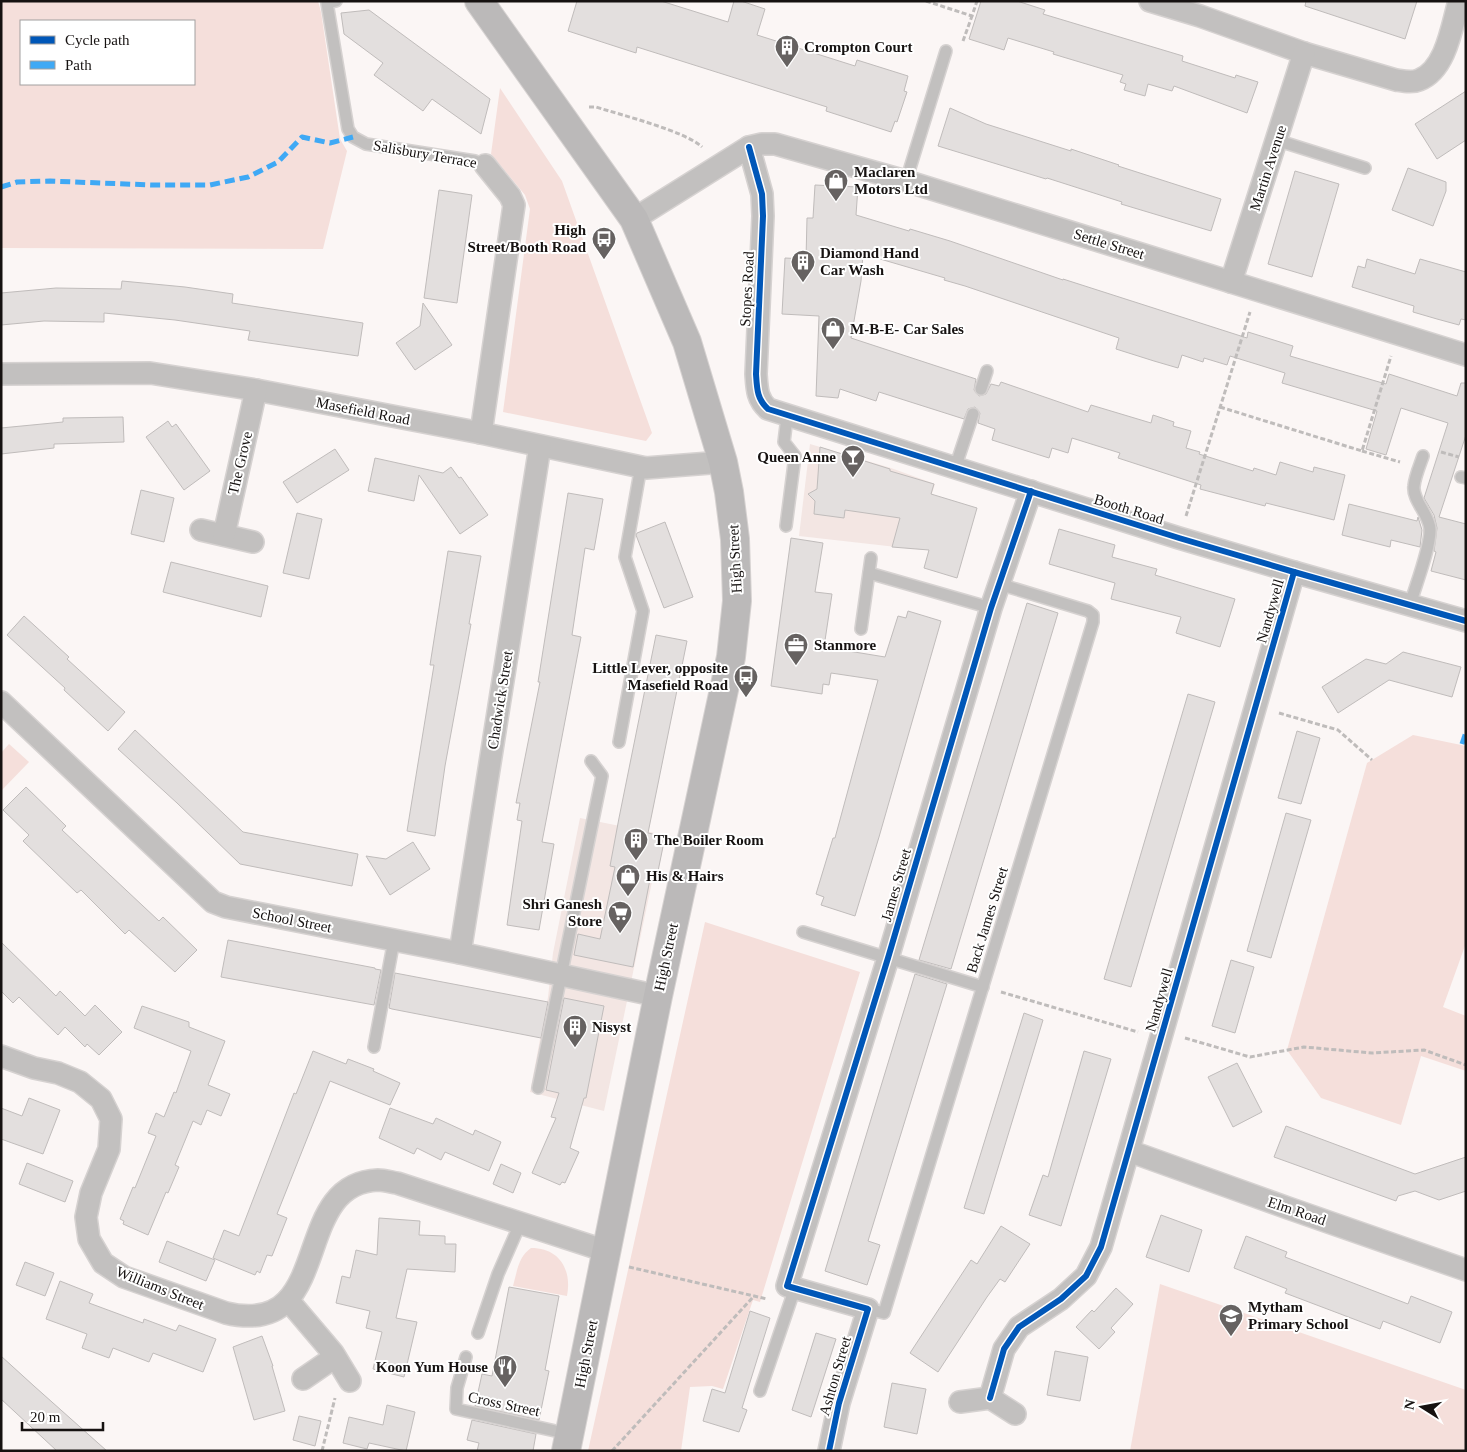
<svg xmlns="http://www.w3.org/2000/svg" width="1467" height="1452" viewBox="0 0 1467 1452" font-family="Georgia,serif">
<rect width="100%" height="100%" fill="#fbf6f5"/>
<!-- built -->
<g fill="#f3e6e3">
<path d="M810,444L891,468L935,484L914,549L799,536Z"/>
<path d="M580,818L665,835L657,878L653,877L604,1111L530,1092L548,997L553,953Z"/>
</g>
<!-- green -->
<g fill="#f5dfdb" fill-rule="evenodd">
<path d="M1,1H318L321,12L340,139L347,151L323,249L1,248ZM194,21V84H21V21Z"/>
<path d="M500,88L562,181L652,433L646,441L503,412L530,209L525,195L491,154Z"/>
<path d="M1413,735L1466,746V943L1443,1007L1466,1016V1071L1421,1056L1401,1125L1321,1098L1287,1050L1367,763Z"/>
<path d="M9,744L29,762L1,791V753Z"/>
<path d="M705,922L860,972L760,1302L753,1300L723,1389L712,1386L690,1387L681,1451H588Z"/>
<path d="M531,1248C560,1248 572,1270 567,1296L513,1286C517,1272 518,1257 531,1248Z"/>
<path d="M1160,1284L1466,1390V1451H1130Z"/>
</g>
<!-- building -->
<g fill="#e3dfde" stroke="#c0bcbb">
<path d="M577,1H661L728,22L734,1H741L765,9L757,35L855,66L857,60L908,76L904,91L907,92L897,122L895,121L891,132L826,111L827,107L637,47L636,53L568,31Z"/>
<path d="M981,1H1017L1045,10L1043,14L1183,56L1182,61L1235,78L1236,75L1258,82L1247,113L1174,86L1172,91L1148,84L1145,96L1124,90L1126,84L1120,82L1123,75L1053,54L1054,52L1008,38L1004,50L969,39Z"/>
<path d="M1306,1H1417L1405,39L1305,6Z"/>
<path d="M369,10L490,99L481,134L432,99L423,111L374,75L383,63L344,34L341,13Z"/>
<path d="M1466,91V140L1437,159L1415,124Z"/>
<path d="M950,108L986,124L1071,151V149L1119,165L1118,166L1221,199L1211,231L1121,204L1122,202L1047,178L1046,179L938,146Z"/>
<path d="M1408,168L1446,182V191L1433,226L1392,210Z"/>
<path d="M1295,171L1339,184L1312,277L1268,264Z"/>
<path d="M815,185L858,187L856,215L909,231L910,229L950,241L1063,280V279L1247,338L1248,332L1293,346L1290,356L1386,384L1389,374L1457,396L1461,383H1466V435L1439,517L1466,524V580L1431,571L1436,552L1434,551L1437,528L1434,515L1424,498L1448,423L1401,408L1386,455L1366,449L1377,411L1282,383L1285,373L1230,356L1227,365L1204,358L1203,362L1182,355L1178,368L1154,361L1116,349L1119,338L965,286L944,280L945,278L863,254L861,281L851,338L976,379L974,390L979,396L986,394L991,384L999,386L1001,382L1088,412L1091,405L1151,423L1153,415L1174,422L1173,426L1191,431L1186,448L1200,452L1199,454L1253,471L1254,468L1276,475L1280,462L1313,472L1314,467L1345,475L1334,520L1266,503L1265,506L1200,489L1201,485L1118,458L1120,453L1072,438L1068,453L1052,448L1049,458L992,440L995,429L978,423L980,413L975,407L968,409L964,419L879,392L876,401L840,389L838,398L816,396L819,316L782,314L785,258L806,259L807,218H813Z"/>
<path d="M439,190L472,195L457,303L424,298Z"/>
<path d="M1367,259L1415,274L1420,259L1466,272V320L1461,319L1459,325L1437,319L1413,312L1414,306L1352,287L1358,266L1365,268Z"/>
<path d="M122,281L185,287L233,294L232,303L363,323L358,356L248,340L250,331L175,320L104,313V322L44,321L1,325V293L56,288L121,289Z"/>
<path d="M423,303L452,345L415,370L396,343L420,326Z"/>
<path d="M123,417L124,442L54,444V448L1,454V428L63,422V418Z"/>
<path d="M168,421L172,427L176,424L210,471L184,490L146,437Z"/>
<path d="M820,447L890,469V471L934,484L931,494L977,508L957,578L924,568L929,550L892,547L900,518L845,510L844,518L814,514L815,501L808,494L817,489Z"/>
<path d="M335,449L349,470L297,503L283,482Z"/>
<path d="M375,458L443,473L451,467L459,478L461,477L488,515L460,534L419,475L414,501L368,491Z"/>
<path d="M141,490L174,498L164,542L131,534Z"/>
<path d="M568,493L603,499L594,550L585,548L572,635L581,637L542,842L554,844L539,930L507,925L522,821L517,820L520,803H516L540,682H538Z"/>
<path d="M1349,504L1417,521L1418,517L1422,530L1420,547L1391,540L1390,547L1342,535Z"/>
<path d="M297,513L322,519L309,579L283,573Z"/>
<path d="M665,522L693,597L664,608L636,535L637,533Z"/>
<path d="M1059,529L1115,545L1112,557L1157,569L1155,575L1235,599L1220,647L1176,633L1181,617L1111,599L1115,583L1049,564Z"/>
<path d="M791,538L823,543L815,592L832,594L824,647L885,657L898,616L906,618L908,611L941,621L879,837L855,916L821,905L824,897L816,894L833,838H835L878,680L831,673L829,685L823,684L822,694L771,686Z"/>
<path d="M448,551L481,556L469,624H471L445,766L435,836L407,831L434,665H430Z"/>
<path d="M171,562L268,586L261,617L163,592Z"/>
<path d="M1027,603L1058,613L951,969L919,960Z"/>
<path d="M24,616L69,657L67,659L125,712L108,731L64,690L65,688L7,635Z"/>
<path d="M656,635L687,641L648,833L665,837L657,876L651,874L633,967L574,955L578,934L600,939L615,867L610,866L619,818Z"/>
<path d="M1403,652L1461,667L1452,697L1389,680L1338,713L1322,687L1366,659L1386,664Z"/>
<path d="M1188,694L1215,702L1131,987L1104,979Z"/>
<path d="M135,730L243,832L358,854L352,886L240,864L177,803L118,749Z"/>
<path d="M1297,731L1320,738L1301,804L1278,798Z"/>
<path d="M26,787L66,826L62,830L159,921L163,917L197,950L175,972L129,930L125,934L81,890L77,893L23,841L29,835L3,810Z"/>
<path d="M1286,813L1311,820L1271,958L1247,951Z"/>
<path d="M413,842L430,869L390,895L366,856L386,859Z"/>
<path d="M228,940L375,968V969L381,970L374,1005L221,977Z"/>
<path d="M1,942L56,996L60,991L85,1016L95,1005L122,1032L99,1055L87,1044L85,1047L65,1027L58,1035L19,997L13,1003L1,991Z"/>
<path d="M1231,960L1254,967L1235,1033L1212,1026Z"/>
<path d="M395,973L548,1002L541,1038L392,1009L389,1008Z"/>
<path d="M915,974L947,984L868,1241L880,1245L867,1285L825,1271Z"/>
<path d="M564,998L604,1006L586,1098H584L570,1148L579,1152L565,1183L562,1182L560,1185L532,1173L556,1118L551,1117L559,1093L546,1090Z"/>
<path d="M142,1006L189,1022V1027L225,1041L208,1085L230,1094L221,1116L207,1110L201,1125L193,1121L175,1165L179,1167L168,1193L166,1192L148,1235L123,1224L124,1221L120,1219L133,1187L135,1188L156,1136L148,1133L156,1113L164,1117L174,1092L176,1093L191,1051L134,1028Z"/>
<path d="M1024,1013L1043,1020L984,1214L964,1208Z"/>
<path d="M313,1051L346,1064L348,1059L374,1069L373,1071L400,1083L390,1105L330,1081L277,1214L287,1218L272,1256L267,1255L260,1273L257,1271L255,1275L213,1258L224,1230L239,1236L294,1093L296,1094Z"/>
<path d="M1084,1051L1111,1059L1061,1226L1029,1215L1043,1175L1048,1177Z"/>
<path d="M1237,1063L1262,1112L1233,1127L1208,1077Z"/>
<path d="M29,1098L60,1110L43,1154L1,1139V1108L22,1116Z"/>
<path d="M390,1108L433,1124L436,1118L473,1135L475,1130L501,1142L489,1171L445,1152L441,1160L417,1148L414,1154L379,1138Z"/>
<path d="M1286,1126L1415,1174L1466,1157V1191L1439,1200L1415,1191L1398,1196L1396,1201L1274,1157Z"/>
<path d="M27,1163L73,1181L65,1202L19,1184Z"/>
<path d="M501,1164L521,1173L513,1193L493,1184Z"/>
<path d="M1161,1215L1202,1230L1189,1272L1146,1257Z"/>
<path d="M379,1218L420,1221L419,1235L445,1236V1244H456L455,1272L407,1269L396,1318L417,1322L404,1377L373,1369L382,1332L366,1328L370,1311L336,1303L342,1276L350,1278L356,1250L377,1255Z"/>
<path d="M1001,1226L1030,1244L1005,1282L1000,1279L987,1297L938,1372L910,1353L971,1260L977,1264Z"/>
<path d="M1246,1236L1287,1252L1285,1257L1408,1304L1411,1296L1452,1312L1440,1343L1383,1321L1380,1329L1285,1293L1287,1289L1234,1268Z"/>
<path d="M167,1241L215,1260L206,1281L159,1262Z"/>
<path d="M25,1262L54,1273L45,1296L16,1285Z"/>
<path d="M60,1281L93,1294L89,1303L143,1323L144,1319L176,1331L179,1325L216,1339L203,1372L153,1353L149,1362L113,1348L109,1358L82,1348L87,1334L46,1319Z"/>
<path d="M509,1287L559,1296L545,1370L549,1371L539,1420L475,1406L482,1374L492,1376Z"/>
<path d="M1116,1288L1133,1304L1111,1328L1115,1332L1099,1349L1076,1327L1092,1310L1094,1312Z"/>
<path d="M750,1311L770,1318L742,1408L747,1410L739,1432L703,1421L712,1389L725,1393Z"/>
<path d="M816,1333L836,1339L811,1417L792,1410Z"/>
<path d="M262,1336L273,1366H272L285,1411L254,1420L233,1347Z"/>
<path d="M1055,1351L1088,1357L1080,1401L1047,1395Z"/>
<path d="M1,1356L34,1386L107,1451H57L1,1399Z"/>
<path d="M892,1383L926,1389L917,1434L884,1427Z"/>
<path d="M387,1405L415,1412L406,1451L369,1443L367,1449L343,1443L349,1417L383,1425Z"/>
<path d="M299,1416L321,1421L315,1446L293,1440Z"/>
<path d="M472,1420L536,1434L533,1451H477L479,1443L467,1440Z"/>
</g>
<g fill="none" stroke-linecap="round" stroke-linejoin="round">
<defs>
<g id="service">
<path d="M336,1L327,3L348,129L353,137L366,144L475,161L485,165"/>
<path d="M1276,140L1365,168"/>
<path d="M906,181L946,51"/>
<path d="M981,389L987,371"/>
<path d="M955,468L973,414"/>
<path d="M1461,477L1466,478"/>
<path d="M786,526L795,456L784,442L787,417"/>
<path d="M869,573L991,608"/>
<path d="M1410,605C1415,587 1431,546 1430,529C1429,514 1412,500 1414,486C1415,476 1420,465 1423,456"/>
<path d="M861,629L871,558"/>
<path d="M619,742L643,611L625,557L641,466"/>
<path d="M803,932L983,987"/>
<path d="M374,1047L394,940"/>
<path d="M538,1088L602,776L591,761"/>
<path d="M868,1309L884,1313L1093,622V615L1088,611L999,584"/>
<path d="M478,1333L498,1274L520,1224"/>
<path d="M466,1357L457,1388L456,1409L569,1434"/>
<path d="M760,1391L795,1288"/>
</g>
<g id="minor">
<path d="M1150,1L1200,16L1304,53L1396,80C1403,81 1412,83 1419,80C1446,70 1452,26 1459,1"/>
<path d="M749,147L762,194L763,216L756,374C757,389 757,399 768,409L1179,538L1294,572L1466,621"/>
<path d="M634,219L749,147L762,144H775L906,181L1466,355"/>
<path d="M1231,282L1304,53"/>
<path d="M1,374L150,373L256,390L481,433L646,468L723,462"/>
<path d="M481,433L514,205L510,196L485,165"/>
<path d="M201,530L253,542"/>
<path d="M224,535L256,390"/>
<path d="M1,702L213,902L226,907L460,953L658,996"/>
<path d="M460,953L540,446"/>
<path d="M1,1056L34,1068L58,1073L80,1082L101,1099L111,1119L109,1149L91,1193L86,1217L89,1239L103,1263L124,1277L226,1313C337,1339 288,1183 378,1180C384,1180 391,1182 397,1183L606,1251"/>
<path d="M1129,1151L1288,1208L1466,1270"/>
<path d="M288,1300L333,1353L350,1381"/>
<path d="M303,1379L335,1357"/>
<path d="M990,1398L1004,1349L1019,1327L1061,1299L1086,1276L1101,1247L1294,572"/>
<path d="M960,1402L990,1398L1015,1414"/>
<path d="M829,1451L839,1403L868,1309L787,1286L888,958L991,608L1031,491"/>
</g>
<path id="primary" d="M479,1L634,219L687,342L723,462L729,492L735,539L737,601L731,657L658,996L566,1451"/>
</defs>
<!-- service casing -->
<use href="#service" stroke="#d6d2d1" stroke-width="14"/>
<!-- minor casing -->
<use href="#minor" stroke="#d6d2d1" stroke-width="24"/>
<!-- primary casing -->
<use href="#primary" stroke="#d6d2d1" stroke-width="30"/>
<!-- path -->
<g stroke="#bfbcbb" stroke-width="3" stroke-dasharray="5 2.5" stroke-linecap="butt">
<path d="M926,1L972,16L977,1"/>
<path d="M963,41L972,16"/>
<path d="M589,107H596C621,115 685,131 702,147"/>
<path d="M1220,407L1362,451L1391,356"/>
<path d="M1362,451L1400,462"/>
<path d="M1441,452L1459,457"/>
<path d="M1186,516L1250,312"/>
<path d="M1279,713L1338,730L1372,760"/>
<path d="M1001,992L1138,1032"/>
<path d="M1185,1038L1250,1057L1304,1047L1372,1053L1424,1050L1466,1065"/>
<path d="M629,1267L767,1299"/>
<path d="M322,1451L335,1398"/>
<path d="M612,1451L754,1296"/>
</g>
<!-- service -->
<use href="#service" stroke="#c2c0bf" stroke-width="11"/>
<!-- minor -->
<use href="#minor" stroke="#c2c0bf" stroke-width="21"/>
<!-- primary -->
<use href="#primary" stroke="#bbb9b9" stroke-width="28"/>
<!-- quiet -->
<g stroke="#3fa9f5" stroke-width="5" stroke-dasharray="10 5" stroke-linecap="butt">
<path d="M1,187L17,182L50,181L151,185H210L248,177L278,162L302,137L330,143L353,137"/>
<path d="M1462,744L1466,732"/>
</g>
<defs>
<g id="cycleway">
<path d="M749,147L762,194L763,216L756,374C757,389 757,399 768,409L1179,538L1294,572L1466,621"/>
<path d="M990,1398L1004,1349L1019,1327L1061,1299L1086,1276L1101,1247L1294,572"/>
<path d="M829,1451L839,1403L868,1309L787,1286L888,958L991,608L1031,491"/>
</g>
</defs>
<!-- cycleway casing -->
<use href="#cycleway" stroke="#fff" stroke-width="9"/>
<!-- cycleway -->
<use href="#cycleway" stroke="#0057b8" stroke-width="6"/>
</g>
<!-- icons -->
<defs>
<symbol id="building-pin" viewBox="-11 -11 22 30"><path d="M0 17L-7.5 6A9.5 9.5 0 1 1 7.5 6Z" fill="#666261" stroke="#fff"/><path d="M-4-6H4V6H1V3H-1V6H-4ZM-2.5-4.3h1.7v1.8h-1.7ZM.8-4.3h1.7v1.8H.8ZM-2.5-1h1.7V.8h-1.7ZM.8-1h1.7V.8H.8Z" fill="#fff"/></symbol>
<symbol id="shop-pin" viewBox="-11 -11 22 30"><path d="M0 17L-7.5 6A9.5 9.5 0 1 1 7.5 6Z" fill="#666261" stroke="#fff"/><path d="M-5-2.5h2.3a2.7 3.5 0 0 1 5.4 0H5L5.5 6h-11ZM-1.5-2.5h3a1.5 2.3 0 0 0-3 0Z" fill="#fff"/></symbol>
<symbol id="bus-pin" viewBox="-11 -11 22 30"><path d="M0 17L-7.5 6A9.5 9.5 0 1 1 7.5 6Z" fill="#666261" stroke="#fff"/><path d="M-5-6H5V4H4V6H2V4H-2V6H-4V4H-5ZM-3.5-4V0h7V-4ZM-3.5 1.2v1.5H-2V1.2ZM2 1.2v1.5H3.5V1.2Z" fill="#fff"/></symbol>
<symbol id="bar-pin" viewBox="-11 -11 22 30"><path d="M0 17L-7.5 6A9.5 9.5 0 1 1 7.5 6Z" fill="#666261" stroke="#fff"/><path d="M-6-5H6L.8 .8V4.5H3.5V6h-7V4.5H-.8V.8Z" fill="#fff"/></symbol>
<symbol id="office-pin" viewBox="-11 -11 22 30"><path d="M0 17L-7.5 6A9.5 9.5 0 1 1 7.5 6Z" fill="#666261" stroke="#fff"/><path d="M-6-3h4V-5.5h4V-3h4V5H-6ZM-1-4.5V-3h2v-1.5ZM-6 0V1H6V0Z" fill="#fff"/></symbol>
<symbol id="supermarket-pin" viewBox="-11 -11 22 30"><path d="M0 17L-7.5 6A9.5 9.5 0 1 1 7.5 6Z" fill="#666261" stroke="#fff"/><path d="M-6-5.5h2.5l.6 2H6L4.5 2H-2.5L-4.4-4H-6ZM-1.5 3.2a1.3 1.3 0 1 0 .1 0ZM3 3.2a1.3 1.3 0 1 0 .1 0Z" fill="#fff"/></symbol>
<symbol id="school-pin" viewBox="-11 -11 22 30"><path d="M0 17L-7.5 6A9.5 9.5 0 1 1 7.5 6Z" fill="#666261" stroke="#fff"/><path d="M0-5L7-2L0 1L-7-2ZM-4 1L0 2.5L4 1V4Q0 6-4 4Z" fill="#fff"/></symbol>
<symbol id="restaurant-pin" viewBox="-11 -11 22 30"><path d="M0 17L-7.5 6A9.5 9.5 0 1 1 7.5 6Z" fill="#666261" stroke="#fff"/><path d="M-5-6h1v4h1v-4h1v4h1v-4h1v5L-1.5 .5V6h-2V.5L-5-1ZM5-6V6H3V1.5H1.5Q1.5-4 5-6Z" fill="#fff"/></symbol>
</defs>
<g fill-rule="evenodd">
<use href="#building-pin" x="773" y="33" width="28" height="38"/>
<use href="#shop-pin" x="822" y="167" width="28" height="38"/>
<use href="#bus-pin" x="590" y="225" width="28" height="38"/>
<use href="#building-pin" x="789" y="248" width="28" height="38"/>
<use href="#shop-pin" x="819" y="315" width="28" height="38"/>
<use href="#bar-pin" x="839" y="443" width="28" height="38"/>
<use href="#office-pin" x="782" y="631" width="28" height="38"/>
<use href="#bus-pin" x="732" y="663" width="28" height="38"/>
<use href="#building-pin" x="622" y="826" width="28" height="38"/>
<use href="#shop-pin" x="614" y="862" width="28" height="38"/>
<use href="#supermarket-pin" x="606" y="899" width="28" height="38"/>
<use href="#building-pin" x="561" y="1013" width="28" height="38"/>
<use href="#school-pin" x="1217" y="1302" width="28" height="38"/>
<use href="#restaurant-pin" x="491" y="1353" width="28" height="38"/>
</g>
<g text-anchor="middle" stroke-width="4" stroke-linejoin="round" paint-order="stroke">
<!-- poi labels -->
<g font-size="15" font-weight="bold" fill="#161211" stroke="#fff" text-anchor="start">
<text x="804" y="52">Crompton Court</text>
<text x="854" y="177">Maclaren<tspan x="854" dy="17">Motors Ltd</tspan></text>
<text x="586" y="235" text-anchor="end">High<tspan x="586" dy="17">Street/Booth Road</tspan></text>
<text x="820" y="258">Diamond Hand<tspan x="820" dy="17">Car Wash</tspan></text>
<text x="850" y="334">M-B-E- Car Sales</text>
<text x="836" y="462" text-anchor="end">Queen Anne</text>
<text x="814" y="650">Stanmore</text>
<text x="728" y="673" text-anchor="end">Little Lever, opposite<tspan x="728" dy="17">Masefield Road</tspan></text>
<text x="654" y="845">The Boiler Room</text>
<text x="646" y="881">His &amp; Hairs</text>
<text x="602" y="909" text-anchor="end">Shri Ganesh<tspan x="602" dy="17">Store</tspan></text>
<text x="592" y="1032">Nisyst</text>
<text x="1248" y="1312">Mytham<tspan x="1248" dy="17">Primary School</tspan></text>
<text x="488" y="1372" text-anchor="end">Koon Yum House</text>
</g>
<!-- street labels -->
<g font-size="15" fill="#161211" stroke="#fff">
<text transform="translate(425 154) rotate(10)" y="5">Salisbury Terrace</text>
<text transform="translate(1268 168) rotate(-72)" y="5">Martin Avenue</text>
<text transform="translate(1109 244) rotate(17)" y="5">Settle Street</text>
<text transform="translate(747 289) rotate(-87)" y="5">Stopes Road</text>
<text transform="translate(363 411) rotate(11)" y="5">Masefield Road</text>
<text transform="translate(240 463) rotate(-77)" y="5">The Grove</text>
<text transform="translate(1129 509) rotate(17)" y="5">Booth Road</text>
<text transform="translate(735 559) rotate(-93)" y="5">High Street</text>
<text transform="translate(1270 611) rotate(-74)" y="5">Nandywell</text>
<text transform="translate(500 700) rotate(-81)" y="5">Chadwick Street</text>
<text transform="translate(896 885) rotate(-74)" y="5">James Street</text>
<text transform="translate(292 920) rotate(11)" y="5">School Street</text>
<text transform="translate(987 920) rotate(-73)" y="5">Back James Street</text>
<text transform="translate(666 957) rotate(-78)" y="5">High Street</text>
<text transform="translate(1159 1000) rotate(-74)" y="5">Nandywell</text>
<text transform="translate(1297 1211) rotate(19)" y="5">Elm Road</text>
<text transform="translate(160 1288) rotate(22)" y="5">Williams Street</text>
<text transform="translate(586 1354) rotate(-79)" y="5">High Street</text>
<text transform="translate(835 1376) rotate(-74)" y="5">Ashton Street</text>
<text transform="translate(504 1404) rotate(12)" y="5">Cross Street</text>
</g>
</g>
<!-- border -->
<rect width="1467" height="1452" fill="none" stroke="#161211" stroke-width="5"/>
<!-- legend -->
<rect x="20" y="20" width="175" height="65" fill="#ffffff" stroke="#a2a0a0"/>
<rect x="30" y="36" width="25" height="8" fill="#0057b8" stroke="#a2a0a0"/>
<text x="65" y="45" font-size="15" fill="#161211">Cycle path</text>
<rect x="30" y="61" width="25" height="8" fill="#3fa9f5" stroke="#a2a0a0"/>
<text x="65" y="70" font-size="15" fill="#161211">Path</text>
<!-- north arrow -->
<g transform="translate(1422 1407) rotate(281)" stroke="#ffffff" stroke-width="4" paint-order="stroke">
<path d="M0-4L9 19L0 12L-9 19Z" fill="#161211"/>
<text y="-8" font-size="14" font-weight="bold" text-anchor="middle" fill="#161211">N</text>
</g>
<!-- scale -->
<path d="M22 1422v8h81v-8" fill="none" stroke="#161211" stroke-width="2.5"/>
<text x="30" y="1422" font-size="15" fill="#161211" stroke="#ffffff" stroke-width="4" paint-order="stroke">20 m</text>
</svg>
